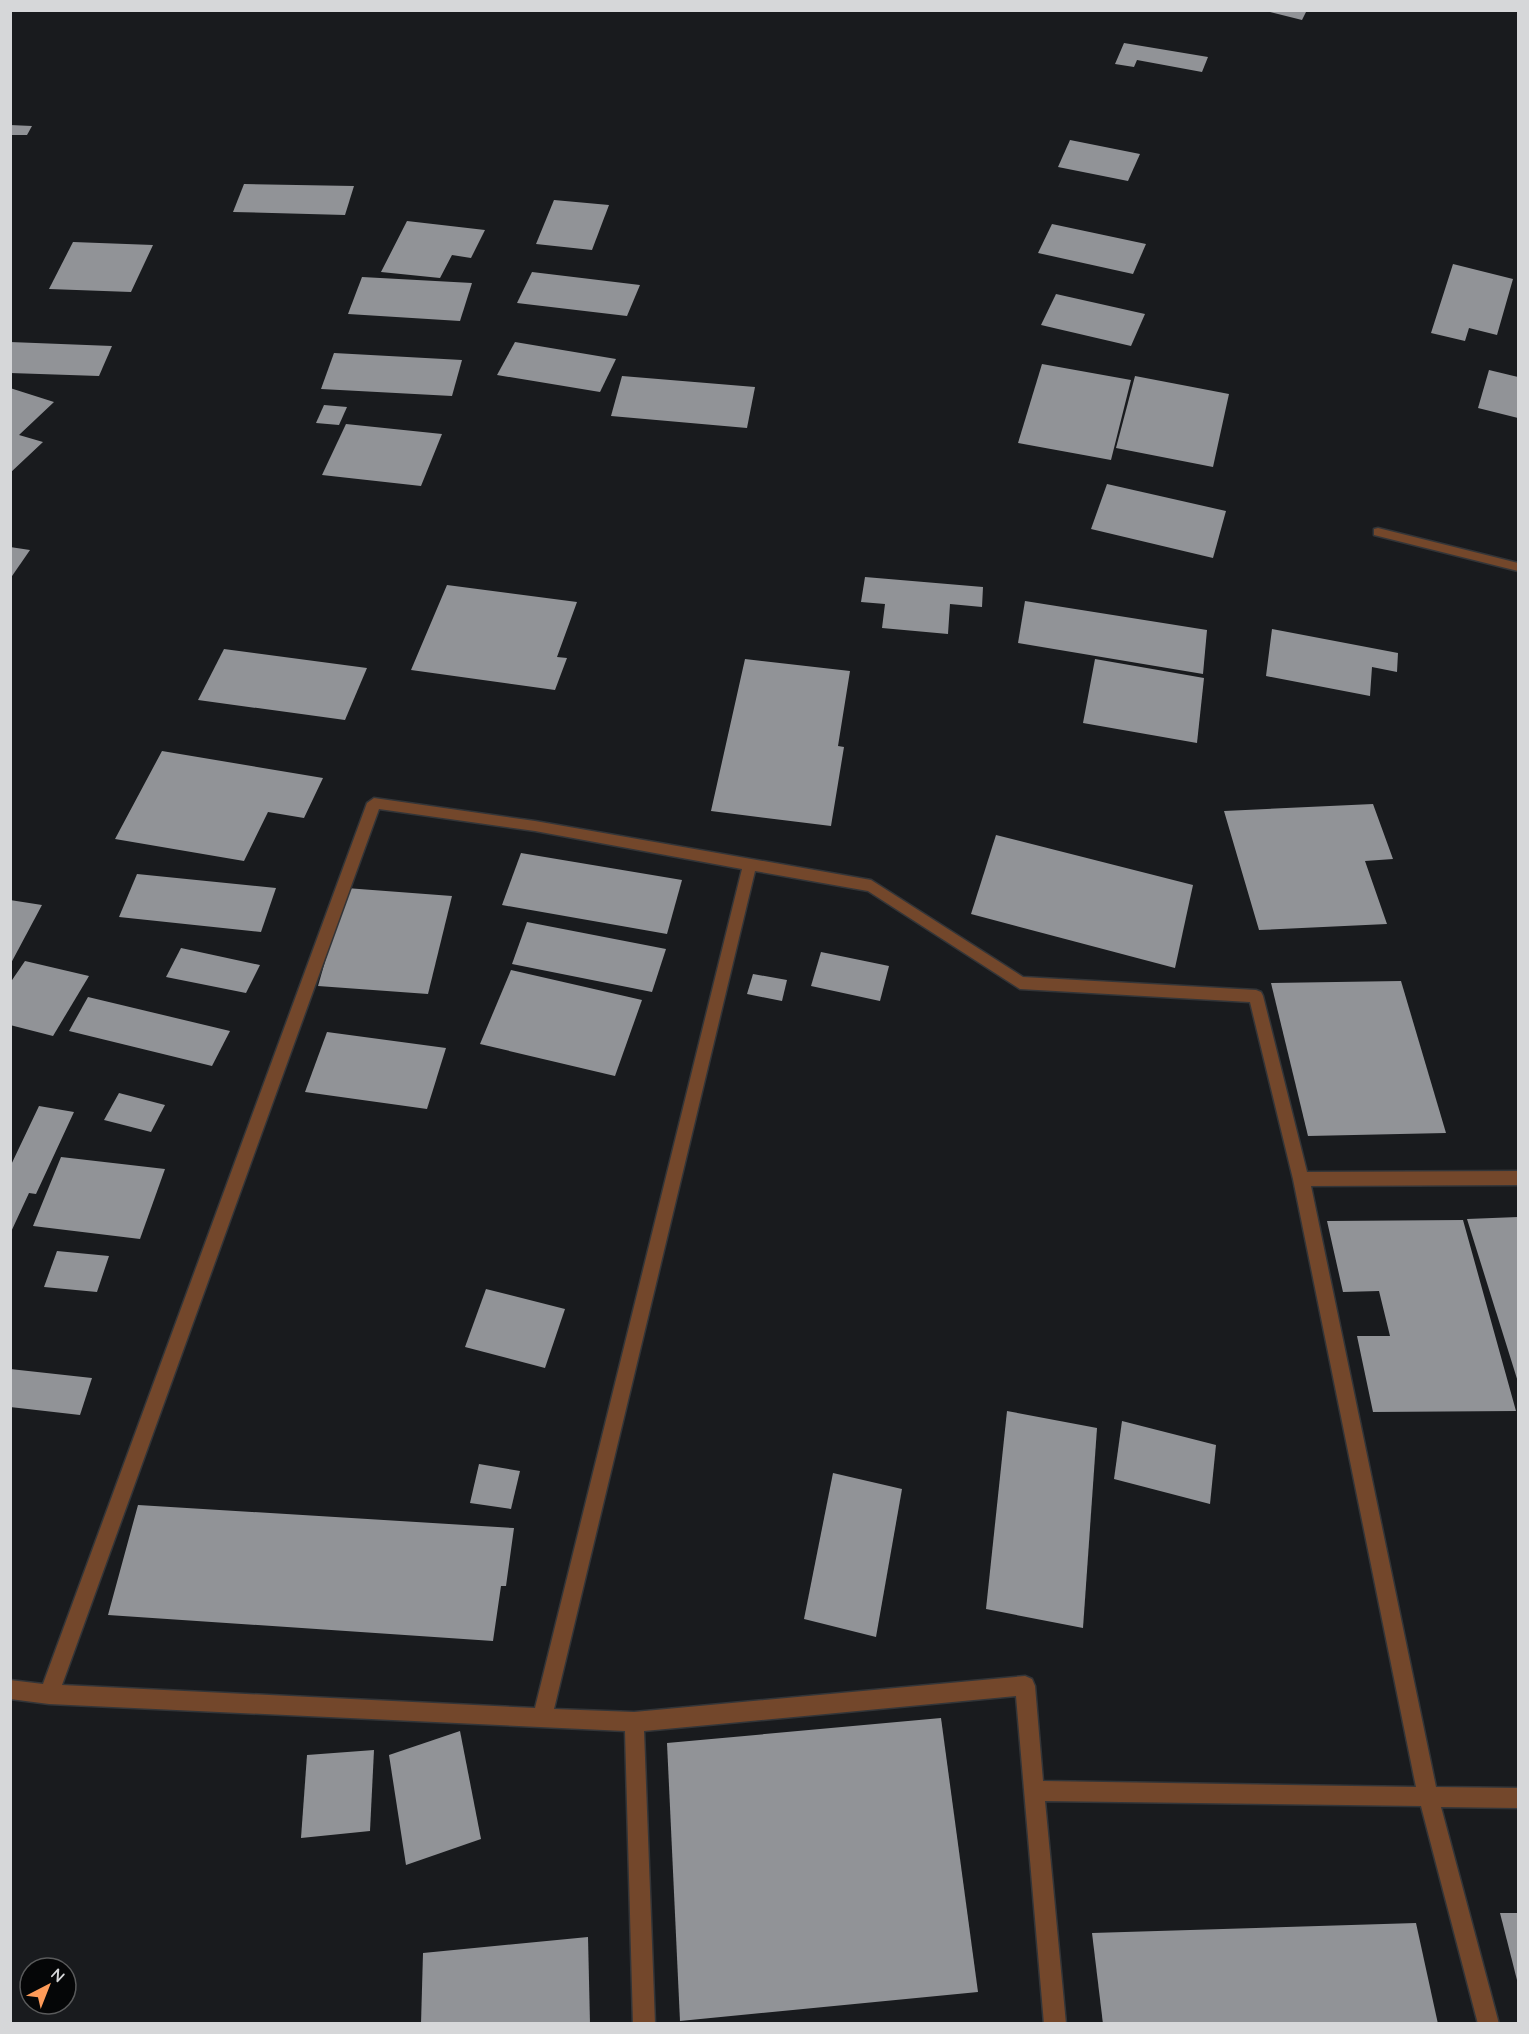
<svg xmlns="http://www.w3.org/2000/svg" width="1529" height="2034" viewBox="0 0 1529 2034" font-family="Quicksand,sans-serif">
<rect width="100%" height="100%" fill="#191b1e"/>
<!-- building -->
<g fill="#919397">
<path d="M1262,10H1307L1302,20Z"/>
<path d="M1124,43L1208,57L1202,72L1137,60L1134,67L1115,64Z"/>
<path d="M10,125L32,126L27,135H10Z"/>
<path d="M1070,140L1140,154L1128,181L1058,167Z"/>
<path d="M244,184L354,186L345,215L233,212Z"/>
<path d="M554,200L609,205L592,250L536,244Z"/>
<path d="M407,221L485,230L471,258L452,255L440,278L381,272Z"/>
<path d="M1052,224L1146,244L1133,274L1038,253Z"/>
<path d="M73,242L153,245L131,292L49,289Z"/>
<path d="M1453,264L1513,279L1497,335L1469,328L1465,341L1431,333Z"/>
<path d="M532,272L640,285L627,316L517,303Z"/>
<path d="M362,277L472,283L460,321L348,314Z"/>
<path d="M1056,294L1145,314L1131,346L1041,325Z"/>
<path d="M10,342L112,346L99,376L10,373Z"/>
<path d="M515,342L616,359L600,392L497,375Z"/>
<path d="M334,353L462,360L452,396L321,389Z"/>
<path d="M1042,364L1131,380L1111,460L1018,443Z"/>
<path d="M1489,370L1518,377V418L1478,408Z"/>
<path d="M622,376L755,387L747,428L611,416Z"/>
<path d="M1135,376L1229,394L1213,467L1116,448Z"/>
<path d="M10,388L54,402L19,435L43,442L10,473Z"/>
<path d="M324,405L347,407L339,425L316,423Z"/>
<path d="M346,424L442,434L421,486L322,475Z"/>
<path d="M1107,484L1226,511L1213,558L1091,529Z"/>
<path d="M10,547L30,550L10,579Z"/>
<path d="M865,577L983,587L982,607L950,604L948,634L882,628L885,604L861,602Z"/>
<path d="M447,585L577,602L557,657L567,658L555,690L411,670Z"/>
<path d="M1025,601L1207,630L1203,674L1018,643Z"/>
<path d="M1272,629L1398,653L1397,672L1372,667L1370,696L1266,676Z"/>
<path d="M224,649L367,668L345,720L198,700Z"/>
<path d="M745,659L850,671L838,746L844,747L831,826L711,811Z"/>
<path d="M1095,659L1204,678L1197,743L1083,723Z"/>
<path d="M162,751L323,778L304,818L268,812L244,861L115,839Z"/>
<path d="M1373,804L1393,859L1365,861L1387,924L1259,930L1224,811Z"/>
<path d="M996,835L1193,885L1175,968L971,914Z"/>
<path d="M521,853L682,880L667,934L502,905Z"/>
<path d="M137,874L276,888L261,932L119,917Z"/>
<path d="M346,888L452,896L428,994L318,986Z"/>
<path d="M10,900L42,905L10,965Z"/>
<path d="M527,922L666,949L652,992L512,964Z"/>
<path d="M181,948L260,965L246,993L166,977Z"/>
<path d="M821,952L889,966L880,1001L811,986Z"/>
<path d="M25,961L89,976L53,1036L10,1025V983Z"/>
<path d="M511,970L642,1000L615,1076L480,1044Z"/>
<path d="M753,974L787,980L782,1001L747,994Z"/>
<path d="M1401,981L1446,1133L1308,1136L1271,983Z"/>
<path d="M88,997L230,1031L212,1066L69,1031Z"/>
<path d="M327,1032L446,1048L427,1109L305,1092Z"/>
<path d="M119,1093L165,1105L151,1132L104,1120Z"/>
<path d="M39,1106L74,1112L36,1194L29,1193L10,1234V1167Z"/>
<path d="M61,1157L165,1169L140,1239L33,1226Z"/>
<path d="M1518,1217V1382L1467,1219Z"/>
<path d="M1463,1220L1516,1411L1373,1412L1357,1336H1390L1379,1291L1343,1292L1327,1221Z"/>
<path d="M57,1251L109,1256L97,1292L44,1287Z"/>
<path d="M486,1289L565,1309L545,1368L465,1347Z"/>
<path d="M10,1369L92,1378L80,1415L10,1407Z"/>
<path d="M1007,1411L1097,1428L1083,1628L986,1609Z"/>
<path d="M1122,1421L1216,1445L1210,1504L1114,1479Z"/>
<path d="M479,1464L520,1471L511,1509L470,1503Z"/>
<path d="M833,1473L902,1489L876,1637L804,1619Z"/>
<path d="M138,1505L514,1528L506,1586H501L493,1641L108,1615Z"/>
<path d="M941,1718L978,1992L680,2021L667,1743Z"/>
<path d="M460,1731L481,1839L406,1865L389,1755Z"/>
<path d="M374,1750L370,1831L301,1838L307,1755Z"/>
<path d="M1500,1913H1518V1984Z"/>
<path d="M1416,1923L1438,2024H1103L1092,1933Z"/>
<path d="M588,1937L590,2024H421L423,1953Z"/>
</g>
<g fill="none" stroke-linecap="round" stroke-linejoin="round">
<defs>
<g id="minor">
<path d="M1378,528L1518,563V571L1374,535V529Z"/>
<path d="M374,798L535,821L871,880L1023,977L1256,990L1261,992L1263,996L1307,1172L1518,1171V1185L1311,1186L1436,1787L1518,1788V1808L1441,1807L1499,2024H1478L1421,1806L1045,1801L1066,2024H1044L1016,1696L644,1731L655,2024H633L625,1731L49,1704L10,1699V1680L43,1684L367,803ZM379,809L535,831L742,869L535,1708L62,1685ZM755,871L868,891L1020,989L1250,1002L1293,1179L1416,1787L1043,1781L1035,1686L1032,1679L1025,1676L634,1712L554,1709Z"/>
</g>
</defs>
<!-- minor casing -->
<use href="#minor" stroke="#333538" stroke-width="3"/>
<!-- minor -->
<use href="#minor" fill="#73472b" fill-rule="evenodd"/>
</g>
<!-- border -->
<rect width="1529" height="2034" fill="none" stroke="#d6d7d9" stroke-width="24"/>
<!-- north arrow -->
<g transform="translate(48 1986) rotate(42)"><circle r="28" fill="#050607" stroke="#595a5b" stroke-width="1.5"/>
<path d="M0-4.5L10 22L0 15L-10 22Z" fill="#fe9b59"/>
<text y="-9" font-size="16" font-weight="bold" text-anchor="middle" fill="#d6d7d9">N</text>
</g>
</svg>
